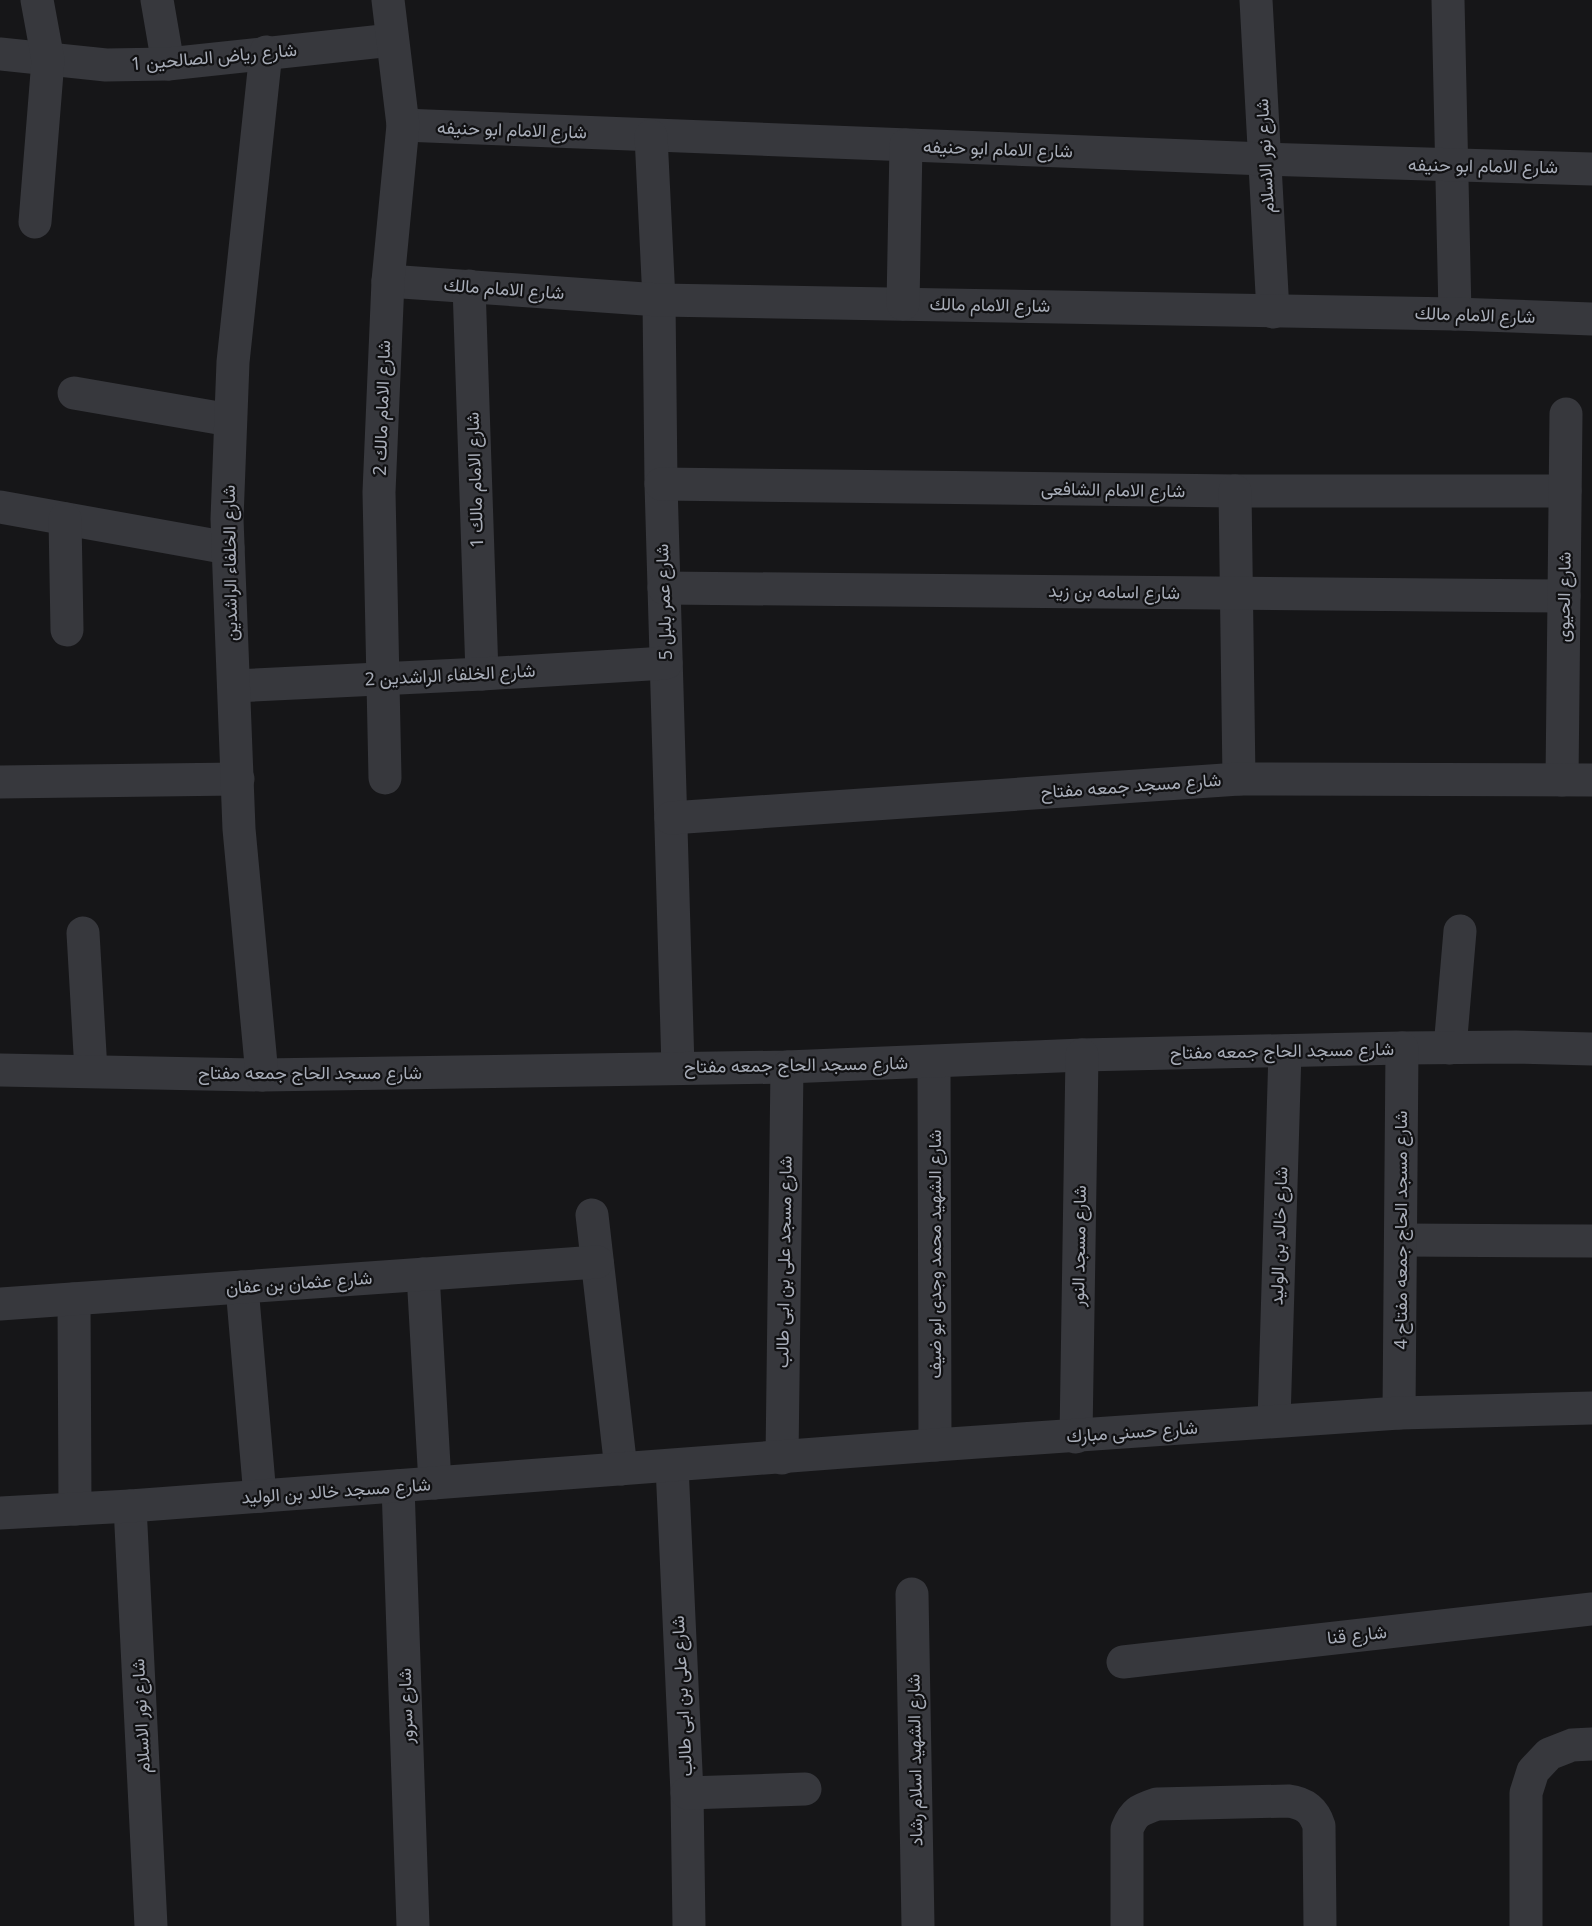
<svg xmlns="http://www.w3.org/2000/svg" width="1592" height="1926" viewBox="0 0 1592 1926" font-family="'Noto Sans',Vazirmatn,sans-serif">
<rect width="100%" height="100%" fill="#161618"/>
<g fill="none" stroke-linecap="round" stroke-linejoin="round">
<!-- minor -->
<g stroke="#37383d" stroke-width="33">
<path d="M157,0L168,64"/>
<path d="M1256,0L1273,312"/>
<path d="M1448,0L1455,314"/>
<path d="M0,54L106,65L168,64L392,40"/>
<path d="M403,125L1265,159L1592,169"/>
<path d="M651,136L659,300L661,484L678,1068"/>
<path d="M35,222L48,60L37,0"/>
<path d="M388,281L659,300L1455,314L1592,319"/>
<path d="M469,286L482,674"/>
<path d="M903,304L906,145"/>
<path d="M74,393L230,420"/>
<path d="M661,484L1235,491H1565"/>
<path d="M1235,491L1239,779"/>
<path d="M0,507L228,548"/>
<path d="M65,519L67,630"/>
<path d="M664,588L1564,596"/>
<path d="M234,686L482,674L666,663"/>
<path d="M385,778L379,492L388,281L403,125L388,0"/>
<path d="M1562,780L1566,414"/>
<path d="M0,782L238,779"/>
<path d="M671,818L1239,779L1592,780"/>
<path d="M83,933L91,1071"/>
<path d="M1450,1048L1460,931"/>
<path d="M934,1062L935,1445"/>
<path d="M0,1070L262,1075L787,1067L1082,1055L1402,1048L1516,1047L1592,1049"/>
<path d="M262,1075L239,829L227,519L233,362L266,52"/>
<path d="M592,1215L621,1469"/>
<path d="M1401,1240L1592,1241"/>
<path d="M423,1274L435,1483"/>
<path d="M242,1287L260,1496"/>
<path d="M74,1299L75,1509"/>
<path d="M0,1304L597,1262"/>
<path d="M1399,1413L1402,1048"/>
<path d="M1274,1421L1285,1051"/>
<path d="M1076,1437L1082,1055"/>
<path d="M782,1458L787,1067"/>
<path d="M672,1466L687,1793L689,1926"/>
<path d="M398,1486L413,1926"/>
<path d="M130,1506L151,1926"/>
<path d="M0,1513L130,1506L935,1445L1399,1413L1592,1408"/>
<path d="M912,1594L918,1926"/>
<path d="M1123,1662L1592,1609"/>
<path d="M687,1793L805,1789"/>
<path d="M1127,1926V1829C1134,1812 1139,1810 1157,1804L1288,1801C1305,1803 1314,1810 1319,1826L1320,1926"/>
<path d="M1526,1926V1793L1533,1771L1549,1754L1572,1745L1592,1744"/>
</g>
</g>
<g text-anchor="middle" stroke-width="4.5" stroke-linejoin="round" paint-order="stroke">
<!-- street labels -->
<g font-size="18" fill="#a8adb8" stroke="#111113">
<text transform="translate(214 57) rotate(-5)" y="6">شارع رياض الصالحين 1</text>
<text transform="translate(512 130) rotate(2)" y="6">شارع الامام ابو حنيفه</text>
<text transform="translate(998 149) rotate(2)" y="6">شارع الامام ابو حنيفه</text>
<text transform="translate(1265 156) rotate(-93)" y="6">شارع نور الاسلام</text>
<text transform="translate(1483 166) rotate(1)" y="6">شارع الامام ابو حنيفه</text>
<text transform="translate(504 289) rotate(4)" y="6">شارع الامام مالك</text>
<text transform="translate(990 305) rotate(1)" y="6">شارع الامام مالك</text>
<text transform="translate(1475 315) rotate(2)" y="6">شارع الامام مالك</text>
<text transform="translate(382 408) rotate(-88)" y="6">شارع الامام مالك 2</text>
<text transform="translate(475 480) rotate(-92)" y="6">شارع الامام مالك 1</text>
<text transform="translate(1113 490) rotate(1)" y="6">شارع الامام الشافعى</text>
<text transform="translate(230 563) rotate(-91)" y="6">شارع الخلفاء الراشدين</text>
<text transform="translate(1114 592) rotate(1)" y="6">شارع اسامه بن زيد</text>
<text transform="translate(1564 597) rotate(-89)" y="6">شارع الحيوى</text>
<text transform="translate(664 602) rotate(-92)" y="6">شارع عمر بلبل 5</text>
<text transform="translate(450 675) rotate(-3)" y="6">شارع الخلفاء الراشدين 2</text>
<text transform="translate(1131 786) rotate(-4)" y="6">شارع مسجد جمعه مفتاح</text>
<text transform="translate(1282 1051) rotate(-1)" y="6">شارع مسجد الحاج جمعه مفتاح</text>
<text transform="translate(796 1065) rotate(-1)" y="6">شارع مسجد الحاج جمعه مفتاح</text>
<text x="310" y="1079">شارع مسجد الحاج جمعه مفتاح</text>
<text transform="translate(1401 1230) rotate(-90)" y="6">شارع مسجد الحاج جمعه مفتاح 4</text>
<text transform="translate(1279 1236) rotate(-88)" y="6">شارع خالد بن الوليد</text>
<text transform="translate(1079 1246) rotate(-89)" y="6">شارع مسجد النور</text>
<text transform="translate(935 1254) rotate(-90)" y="6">شارع الشهيد محمد وجدى ابو ضيف</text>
<text transform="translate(784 1262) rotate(-89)" y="6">شارع مسجد على بن ابى طالب</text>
<text transform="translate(299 1283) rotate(-4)" y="6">شارع عثمان بن عفان</text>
<text transform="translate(1132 1432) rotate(-4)" y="6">شارع حسنى مبارك</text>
<text transform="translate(336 1491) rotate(-4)" y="6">شارع مسجد خالد بن الوليد</text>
<text transform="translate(1357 1635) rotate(-6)" y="6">شارع قنا</text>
<text transform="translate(682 1696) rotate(-93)" y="6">شارع على بن ابى طالب</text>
<text transform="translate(406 1706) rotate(-92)" y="6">شارع سرور</text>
<text transform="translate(141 1716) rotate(-93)" y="6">شارع نور الاسلام</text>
<text transform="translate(915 1760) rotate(-91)" y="6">شارع الشهيد اسلام رشاد</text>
</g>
</g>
</svg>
